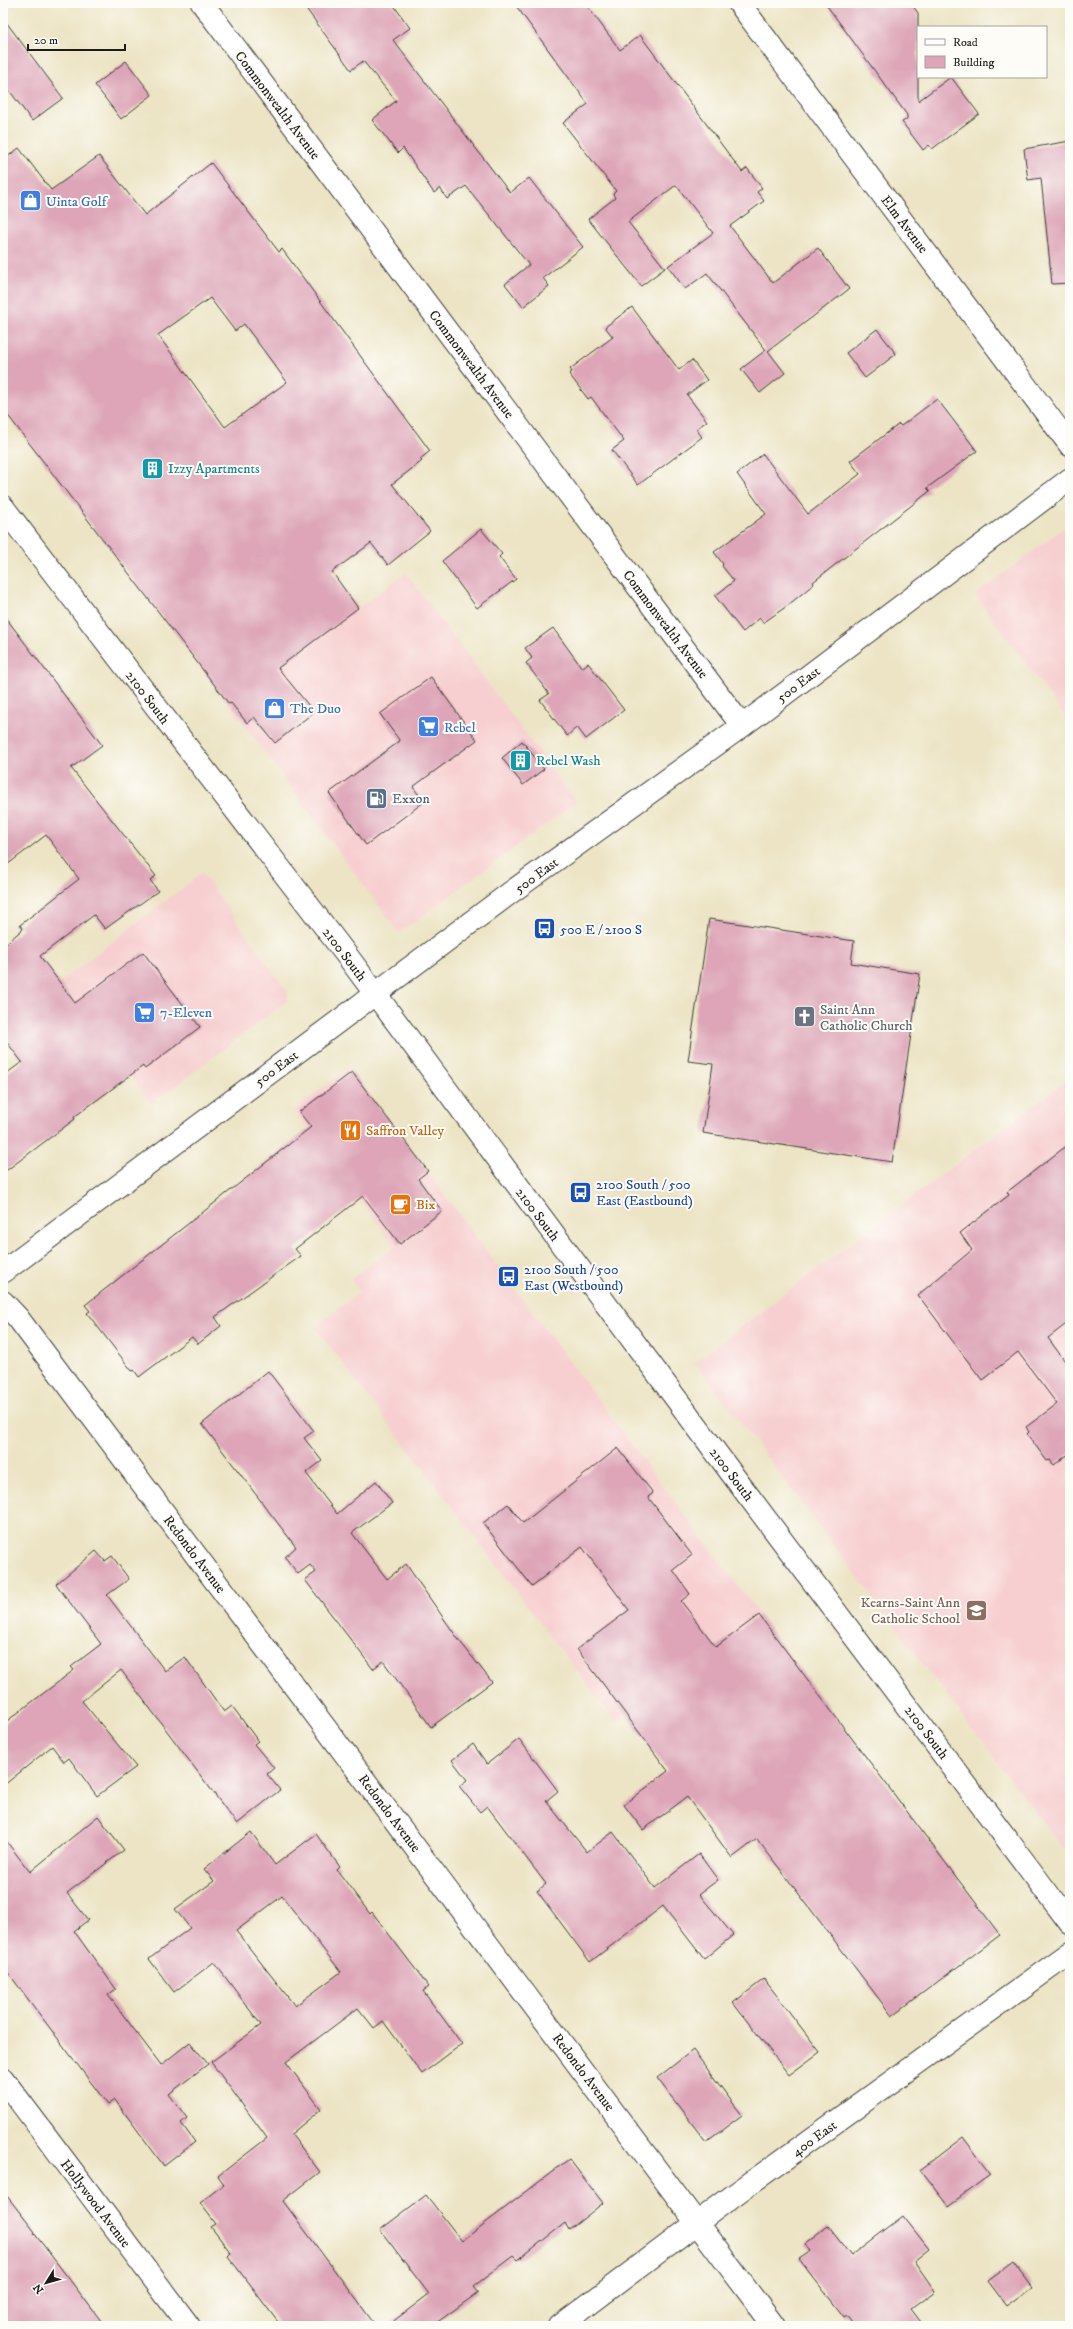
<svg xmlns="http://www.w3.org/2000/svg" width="1073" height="2329" viewBox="0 0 1073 2329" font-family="'IM FELL DW Pica',serif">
<rect width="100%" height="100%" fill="#fdfcf7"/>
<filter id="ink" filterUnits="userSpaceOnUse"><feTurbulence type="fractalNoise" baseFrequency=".025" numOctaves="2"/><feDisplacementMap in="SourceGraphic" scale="8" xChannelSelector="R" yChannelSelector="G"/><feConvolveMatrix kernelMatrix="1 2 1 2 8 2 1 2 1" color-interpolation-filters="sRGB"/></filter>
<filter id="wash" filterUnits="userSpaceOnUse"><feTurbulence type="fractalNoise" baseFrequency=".012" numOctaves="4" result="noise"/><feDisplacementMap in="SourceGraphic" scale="16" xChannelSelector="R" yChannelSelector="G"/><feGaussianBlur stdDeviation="0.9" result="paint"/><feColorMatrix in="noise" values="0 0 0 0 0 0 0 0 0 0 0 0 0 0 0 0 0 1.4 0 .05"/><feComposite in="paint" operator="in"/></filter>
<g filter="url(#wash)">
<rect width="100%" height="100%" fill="#ece4c4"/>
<!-- built -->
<g fill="#f7cfd0">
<path d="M1070,523V723L975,595Z"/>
<path d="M406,573L576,802L399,933L229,704Z"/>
<path d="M202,873L288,993V1000L151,1104L60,982Z"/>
<path d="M349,1068L759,1614L616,1722L315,1327L360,1292L351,1280L395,1246L294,1111Z"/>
<path d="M1070,1078V1858L695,1362Z"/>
</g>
<g id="blocks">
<!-- building -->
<g fill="#dda5b7" fill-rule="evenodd">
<path d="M302,3H392L410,28L393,40L510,193L529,178L583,247L543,278L549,286L523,307L505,284L529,265L466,186L447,199L440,188L434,193L403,148L398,153L372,120L396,101L363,61L351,70Z"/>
<path d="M514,3H585L620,50L640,35L742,172L747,168L762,188L757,192L764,201L730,226L773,283L818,248L849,289L768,351L785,373L760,393L741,369L766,350L707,273L685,289L668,266L713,233L676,185L628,222L665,268L641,286L588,219L615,198L613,194L616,191L563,123L588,104Z"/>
<path d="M825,3H911L918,13V101L951,77L979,114L932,149L929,145L923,150L902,122L907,119V115Z"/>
<path d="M3,18L63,98L32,121L3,82Z"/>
<path d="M126,61L152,95L121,119L95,85Z"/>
<path d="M1070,141V283L1052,284L1041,178L1028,180L1024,149Z"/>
<path d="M19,148L51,190L99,156L145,215L211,163L279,252L282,249L430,451L420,459L422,461L392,484L430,531L388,565L371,543L332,572L358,608L278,668L314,712L275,743L254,717L247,723L231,703L229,704L3,409V160ZM210,298L235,331L244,324L287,382L225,427L158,335Z"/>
<path d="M632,307L679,370L692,360L707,380L687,395L707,421L696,429L702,437L638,485L612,450L624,441L591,397L588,399L569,374L572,372L570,369L613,337L605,327Z"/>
<path d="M877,329L896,354L865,378L846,353Z"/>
<path d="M937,399L977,451L927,488L930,491L813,582L814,584L787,606L763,623L760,618L743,632L715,596L734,581L722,566L723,564L714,552L766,514L737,474L763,454L808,514L860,474L850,461L899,424L901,426Z"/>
<path d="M481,529L502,554L499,557L516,579L477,608L442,561Z"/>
<path d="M3,614L102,745L71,768L156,876L150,880L158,891L105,929L94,915L40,956L75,1003L143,952L200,1027L145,1069L143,1066L74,1117L75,1119L3,1173V1076L22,1062L3,1037V946L23,929L20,925L79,879L46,835L3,868Z"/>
<path d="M553,628L582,668L588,663L624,710L586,739L577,727L567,736L540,700L549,694L526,663L532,658L525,648Z"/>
<path d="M431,677L477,740L413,787L424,802L366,845L329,793L400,741L380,714Z"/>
<path d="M522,741L544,769L523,785L502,758Z"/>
<path d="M709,919L854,941L851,963L920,974L892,1162L703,1133L713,1064L688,1061Z"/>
<path d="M352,1072L428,1171L418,1179L442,1211L400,1244L363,1196L295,1249L301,1256L215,1317L221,1326L198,1344L192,1337L139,1377L134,1370L132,1371L87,1313L90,1311L85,1305L311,1127L299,1112Z"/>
<path d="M1070,1143V1321L1048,1338L1070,1368V1453L1054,1465L1050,1460L1047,1461L1027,1434L1029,1432L1026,1427L1057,1404L1018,1352L982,1380L918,1295L972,1250L960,1233L1009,1195L1007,1192Z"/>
<path d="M268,1371L314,1431L304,1438L322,1461L306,1473L337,1514L376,1481L392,1503L352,1533L387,1579L406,1564L458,1639L492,1682L431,1727L383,1661L373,1669L305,1580L316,1572L310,1565L298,1574L285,1557L296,1547L202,1424Z"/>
<path d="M618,1448L653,1493L648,1497L692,1555L673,1570L690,1594L681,1601L716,1647L759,1615L1000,1935L892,2016L757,1839L732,1858L687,1797L643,1830L624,1805L668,1771L577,1649L629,1610L582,1547L532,1586L483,1523L508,1504L523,1523Z"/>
<path d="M96,1551L105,1561L112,1556L129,1579L107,1595L165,1671L185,1657L224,1712L232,1706L258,1741L254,1744L274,1768L267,1774L280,1790L237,1824L121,1670L82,1701L136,1767L97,1796L69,1758L64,1762L52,1746L3,1786V1724L74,1670L71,1667L101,1644L56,1584Z"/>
<path d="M519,1739L558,1791L546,1801L587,1852L613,1832L655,1888L699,1854L718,1880L699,1894L733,1935L704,1959L663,1906L590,1962L537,1891L546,1884L487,1806L480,1812L459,1786L467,1780L452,1760L473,1744L487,1764Z"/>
<path d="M98,1816L124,1850L67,1893L88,1920L74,1931L116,1989L108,1995L161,2065L190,2042L208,2064L169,2094L187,2118L181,2123L195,2142L164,2166L115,2100L108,2105L3,1966V1837L30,1872Z"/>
<path d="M251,1832L275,1865L316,1834L340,1867L337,1870L370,1914L372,1912L429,1987L423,1991L462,2044L422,2074L383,2021L374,2028L358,2008L286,2062L321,2109L291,2134L320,2172L283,2201L376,2326H281L228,2256L231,2253L211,2227L216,2224L200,2203L224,2184L218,2176L267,2138L211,2062L261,2025L214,1962L174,1992L149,1959L190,1928L175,1909L214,1881L204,1869ZM282,1896L341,1972L295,2006L236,1931Z"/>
<path d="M764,1979L820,2052L789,2075L733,2003Z"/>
<path d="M693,2050L742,2115L706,2142L657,2078Z"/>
<path d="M963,2137L991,2174L948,2206L920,2170Z"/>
<path d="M569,2159L603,2203L569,2230L565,2223L518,2260L514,2256L474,2286L479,2292L432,2326H387L429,2294L380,2230L426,2195L462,2241Z"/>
<path d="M3,2191L35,2232L34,2233L105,2326H3Z"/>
<path d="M903,2216L929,2249L914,2261L935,2291L911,2309L924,2326H855L847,2315L844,2317L799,2259L811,2251L805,2244L828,2226L851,2256Z"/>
<path d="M1014,2262L1032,2286L1006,2305L988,2281Z"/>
</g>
</g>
</g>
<g filter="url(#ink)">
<use href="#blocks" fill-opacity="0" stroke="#3b3a35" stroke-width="1"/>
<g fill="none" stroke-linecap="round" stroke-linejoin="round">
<defs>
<g id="minor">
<path d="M202,3L742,726"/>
<path d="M739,3L1070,445"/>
<path d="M3,1302L18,1318L774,2326"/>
<path d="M3,2079L189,2326"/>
<path d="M560,2326L734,2195L1070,1953"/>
</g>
<path id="tertiary" d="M3,1272L510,893L742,726L1070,479"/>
<path id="secondary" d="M3,507L348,957L738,1482L1070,1923"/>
</defs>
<!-- minor casing -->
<use href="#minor" stroke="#3b3a35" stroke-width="24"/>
<!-- tertiary casing -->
<use href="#tertiary" stroke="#3b3a35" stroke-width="24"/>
<!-- secondary casing -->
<use href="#secondary" stroke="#3b3a35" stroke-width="24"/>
<!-- minor -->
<use href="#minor" stroke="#fff" stroke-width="22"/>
<!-- tertiary -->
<use href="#tertiary" stroke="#fff" stroke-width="22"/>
<!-- secondary -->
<use href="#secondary" stroke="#fff" stroke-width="22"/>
</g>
</g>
<!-- icons -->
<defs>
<symbol id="shop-square" viewBox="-11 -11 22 22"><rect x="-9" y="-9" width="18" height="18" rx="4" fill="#3f7fe0" stroke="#fdfcf7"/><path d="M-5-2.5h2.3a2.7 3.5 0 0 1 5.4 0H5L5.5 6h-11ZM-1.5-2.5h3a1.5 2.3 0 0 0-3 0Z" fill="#fff"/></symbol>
<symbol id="building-square" viewBox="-11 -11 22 22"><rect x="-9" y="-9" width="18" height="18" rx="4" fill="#0f9aa8" stroke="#fdfcf7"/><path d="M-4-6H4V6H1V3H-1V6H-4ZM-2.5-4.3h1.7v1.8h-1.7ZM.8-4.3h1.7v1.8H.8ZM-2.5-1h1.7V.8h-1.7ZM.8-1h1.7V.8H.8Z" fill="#fff"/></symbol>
<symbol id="supermarket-square" viewBox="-11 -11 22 22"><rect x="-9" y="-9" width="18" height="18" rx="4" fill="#3f7fe0" stroke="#fdfcf7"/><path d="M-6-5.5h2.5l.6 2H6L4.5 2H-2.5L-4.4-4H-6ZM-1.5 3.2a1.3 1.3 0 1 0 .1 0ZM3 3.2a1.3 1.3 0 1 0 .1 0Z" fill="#fff"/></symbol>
<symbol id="fuel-square" viewBox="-11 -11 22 22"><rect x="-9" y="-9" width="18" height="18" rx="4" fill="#5c6f8a" stroke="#fdfcf7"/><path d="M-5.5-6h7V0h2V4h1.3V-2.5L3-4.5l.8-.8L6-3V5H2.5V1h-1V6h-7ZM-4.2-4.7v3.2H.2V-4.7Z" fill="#fff"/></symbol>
<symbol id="bus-square" viewBox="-11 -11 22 22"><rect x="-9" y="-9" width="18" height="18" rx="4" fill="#1a4fb4" stroke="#fdfcf7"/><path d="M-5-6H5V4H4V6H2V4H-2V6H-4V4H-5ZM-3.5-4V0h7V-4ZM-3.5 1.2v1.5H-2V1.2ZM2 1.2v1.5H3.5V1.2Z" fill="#fff"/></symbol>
<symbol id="church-square" viewBox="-11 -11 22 22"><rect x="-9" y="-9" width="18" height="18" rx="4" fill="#6b7280" stroke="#fdfcf7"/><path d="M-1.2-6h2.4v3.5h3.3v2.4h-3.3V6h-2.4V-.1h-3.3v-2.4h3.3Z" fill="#fff"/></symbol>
<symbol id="restaurant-square" viewBox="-11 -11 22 22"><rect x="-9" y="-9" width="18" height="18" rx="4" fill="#e8710a" stroke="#fdfcf7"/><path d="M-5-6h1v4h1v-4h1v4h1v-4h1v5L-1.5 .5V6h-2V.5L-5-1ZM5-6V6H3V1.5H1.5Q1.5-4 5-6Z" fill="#fff"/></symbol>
<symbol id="cafe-square" viewBox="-11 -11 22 22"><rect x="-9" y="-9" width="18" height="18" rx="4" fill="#e8710a" stroke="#fdfcf7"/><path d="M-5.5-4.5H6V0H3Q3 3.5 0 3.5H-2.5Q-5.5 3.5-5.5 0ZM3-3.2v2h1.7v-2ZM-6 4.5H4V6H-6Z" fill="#fff"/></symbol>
<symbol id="school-square" viewBox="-11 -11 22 22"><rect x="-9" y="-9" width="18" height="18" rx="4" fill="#8d6e63" stroke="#fdfcf7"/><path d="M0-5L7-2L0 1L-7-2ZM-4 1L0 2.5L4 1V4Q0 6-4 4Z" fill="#fff"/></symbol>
</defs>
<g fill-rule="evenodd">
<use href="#shop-square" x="18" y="188" width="25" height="25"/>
<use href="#building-square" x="140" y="456" width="25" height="25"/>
<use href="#shop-square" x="262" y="696" width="25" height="25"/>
<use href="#supermarket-square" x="416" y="714" width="25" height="25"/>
<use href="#building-square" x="508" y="748" width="25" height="25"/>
<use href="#fuel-square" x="364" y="786" width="25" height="25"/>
<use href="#bus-square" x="532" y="916" width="25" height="25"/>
<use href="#supermarket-square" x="132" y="1000" width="25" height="25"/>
<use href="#church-square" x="792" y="1004" width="25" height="25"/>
<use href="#restaurant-square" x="338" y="1118" width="25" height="25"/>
<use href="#bus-square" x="568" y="1180" width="25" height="25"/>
<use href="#cafe-square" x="388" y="1192" width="25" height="25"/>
<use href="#bus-square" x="496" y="1264" width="25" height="25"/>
<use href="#school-square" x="964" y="1598" width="25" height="25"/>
</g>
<g text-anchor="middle" stroke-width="4" stroke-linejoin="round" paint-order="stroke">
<!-- street labels -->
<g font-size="14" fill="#1c1c1c" stroke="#fdfcf7">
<text transform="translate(278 105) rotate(53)" y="5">Commonwealth Avenue</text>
<text transform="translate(905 224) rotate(53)" y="5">Elm Avenue</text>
<text transform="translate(472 364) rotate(53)" y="5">Commonwealth Avenue</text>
<text transform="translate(666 624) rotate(53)" y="5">Commonwealth Avenue</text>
<text transform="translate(798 684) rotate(-37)" y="5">500 East</text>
<text transform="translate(148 697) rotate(53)" y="5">2100 South</text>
<text transform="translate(536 875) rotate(-36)" y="5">500 East</text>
<text transform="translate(345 954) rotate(53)" y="5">2100 South</text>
<text transform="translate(276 1068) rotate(-37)" y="5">500 East</text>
<text transform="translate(538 1214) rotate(53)" y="5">2100 South</text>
<text transform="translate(732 1474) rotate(53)" y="5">2100 South</text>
<text transform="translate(195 1554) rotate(53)" y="5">Redondo Avenue</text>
<text transform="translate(927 1732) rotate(53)" y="5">2100 South</text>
<text transform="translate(390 1813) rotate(53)" y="5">Redondo Avenue</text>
<text transform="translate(584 2072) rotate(53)" y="5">Redondo Avenue</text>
<text transform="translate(814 2138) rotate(-36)" y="5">400 East</text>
<text transform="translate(96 2203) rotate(53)" y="5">Hollywood Avenue</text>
</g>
<!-- shop labels -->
<g font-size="14" fill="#366cbe" stroke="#fdfcf7" text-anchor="start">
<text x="46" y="206">Uinta Golf</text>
<text x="290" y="713">The Duo</text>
<text x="444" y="732">Rebel</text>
<text x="160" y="1017">7-Eleven</text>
</g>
<!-- culture labels -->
<g font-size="14" fill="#0d838f" stroke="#fdfcf7" text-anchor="start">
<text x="168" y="473">Izzy Apartments</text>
<text x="536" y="765">Rebel Wash</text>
</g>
<!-- service labels -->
<g font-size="14" fill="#4e5e75" stroke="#fdfcf7" text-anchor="start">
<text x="392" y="803">Exxon</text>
</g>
<!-- transit labels -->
<g font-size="14" fill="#164399" stroke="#fdfcf7" text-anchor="start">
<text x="560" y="934">500 E / 2100 S</text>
<text x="596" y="1189">2100 South / 500<tspan x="596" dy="16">East (Eastbound)</tspan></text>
<text x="524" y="1274">2100 South / 500<tspan x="524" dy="16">East (Westbound)</tspan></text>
</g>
<!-- worship labels -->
<g font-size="14" fill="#5b616d" stroke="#fdfcf7" text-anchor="start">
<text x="820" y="1014">Saint Ann<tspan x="820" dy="16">Catholic Church</tspan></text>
</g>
<!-- food labels -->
<g font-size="14" fill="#c56008" stroke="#fdfcf7" text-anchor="start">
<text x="366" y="1135">Saffron Valley</text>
<text x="416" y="1209">Bix</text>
</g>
<!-- education labels -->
<g font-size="14" fill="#785e54" stroke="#fdfcf7" text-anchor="end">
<text x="960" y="1607">Kearns-Saint Ann<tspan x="960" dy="16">Catholic School</tspan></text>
</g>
</g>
<!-- margin -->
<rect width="1073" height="2329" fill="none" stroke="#fdfcf7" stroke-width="16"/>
<!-- legend -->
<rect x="917" y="26" width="130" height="52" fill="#fdfcf7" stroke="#a3a29f"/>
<rect x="925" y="39" width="20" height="6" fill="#ffffff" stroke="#a3a29f"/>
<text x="953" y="46" font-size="12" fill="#1c1c1c">Road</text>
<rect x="925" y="56" width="20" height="12" fill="#dda5b7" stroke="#a3a29f"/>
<text x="953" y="66" font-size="12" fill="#1c1c1c">Building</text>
<!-- north arrow -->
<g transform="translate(46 2283) rotate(233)" stroke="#fdfcf7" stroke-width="3" paint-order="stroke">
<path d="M0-3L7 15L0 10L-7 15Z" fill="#1c1c1c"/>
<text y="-6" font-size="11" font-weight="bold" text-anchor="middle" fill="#1c1c1c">N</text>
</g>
<!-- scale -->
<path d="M28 44v6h97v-6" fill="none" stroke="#1c1c1c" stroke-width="2"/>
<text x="34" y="44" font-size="12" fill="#1c1c1c" stroke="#fdfcf7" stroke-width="3" paint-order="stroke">20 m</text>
</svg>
